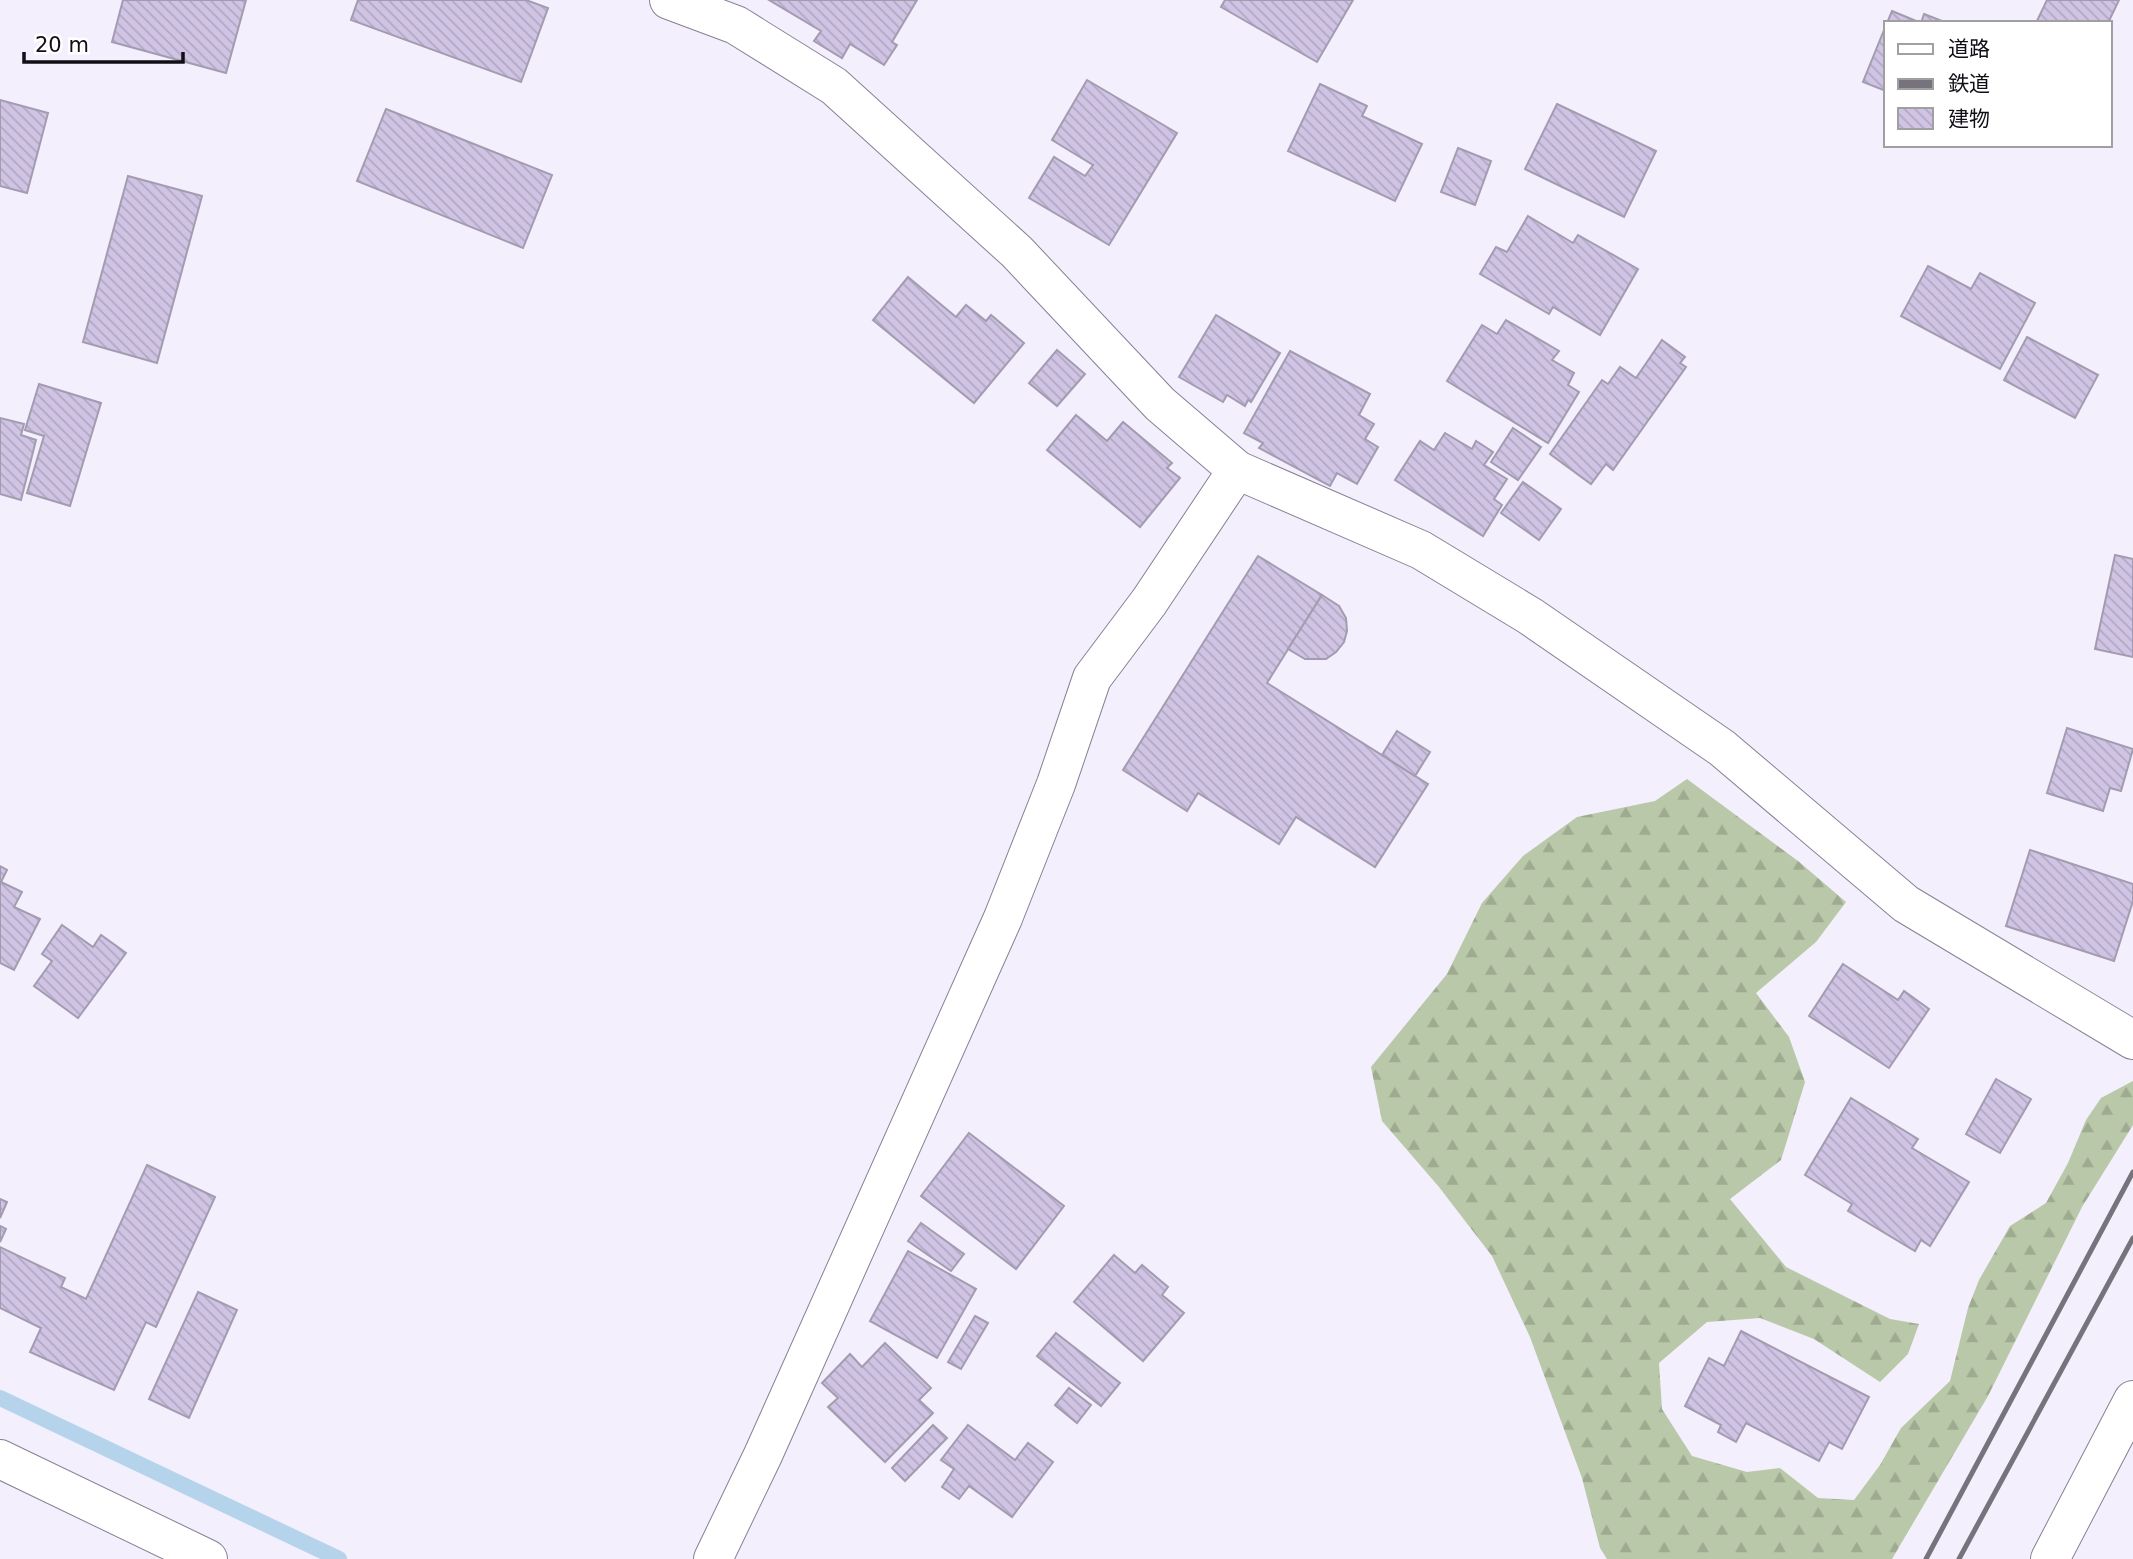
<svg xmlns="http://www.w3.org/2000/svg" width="2133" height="1559" viewBox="0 0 2133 1559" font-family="'DejaVu Sans','Noto Sans JP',sans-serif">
<defs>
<pattern id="forest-firs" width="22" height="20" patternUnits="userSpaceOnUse" patternTransform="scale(1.75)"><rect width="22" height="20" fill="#b9c8a8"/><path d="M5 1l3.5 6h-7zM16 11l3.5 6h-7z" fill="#9eab90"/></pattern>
<pattern id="building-back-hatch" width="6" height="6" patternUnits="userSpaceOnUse" patternTransform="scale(1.75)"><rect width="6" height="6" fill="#d0c4e4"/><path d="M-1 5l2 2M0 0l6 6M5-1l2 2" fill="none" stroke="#b2a7c3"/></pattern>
</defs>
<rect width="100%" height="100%" fill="#f3effc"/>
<!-- forest -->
<path fill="url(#forest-firs)" d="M1687,779L1798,861L1846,902L1816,942L1756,993L1789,1037L1805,1082L1781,1160L1730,1199L1786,1267L1890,1319L1919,1324L1908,1354L1880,1382L1814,1339L1760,1318L1707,1322L1659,1363L1662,1409L1692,1456L1747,1472L1780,1468L1818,1498L1854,1500L1880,1465L1901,1428L1950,1381L1968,1308L1979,1280L2010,1226L2046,1203L2068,1163L2086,1120L2101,1098L2133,1081V1125L2082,1207L1988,1396L1892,1559H1607L1600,1548L1582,1478L1530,1337L1492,1256L1439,1187L1382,1121L1371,1067L1447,974L1482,903L1523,856L1577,817L1655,801Z"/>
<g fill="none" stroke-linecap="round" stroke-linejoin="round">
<!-- stream -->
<path stroke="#b5d4eb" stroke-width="16" d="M0,1398L339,1559"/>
</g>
<!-- building -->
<g fill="url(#building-back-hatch)" stroke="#a39cb1" stroke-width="2">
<path d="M123,0H246L226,73L112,42Z"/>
<path d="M358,0H526L548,8L521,82L351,20Z"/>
<path d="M769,0H917L892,42L897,45L884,65L850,44L842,58L814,41L821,31Z"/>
<path d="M1225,0H1353L1317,62L1221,7Z"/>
<path d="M2047,0H2119L2108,23H2036Z"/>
<path d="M1892,11L1921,23H1887Z"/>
<path d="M1924,14L1947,23H1921Z"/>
<path d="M1886,25V91L1863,82Z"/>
<path d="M1087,80L1177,133L1109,245L1029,198L1054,157L1085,176L1093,165L1052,140Z"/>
<path d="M1320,84L1367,106L1362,116L1422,144L1395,201L1288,151Z"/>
<path d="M0,100L48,113L27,193L0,186Z"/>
<path d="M1557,104L1656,151L1624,217L1525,169Z"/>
<path d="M386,109L552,175L523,248L357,181Z"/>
<path d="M1458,148L1491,161L1475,205L1441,192Z"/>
<path d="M128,176L202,196L157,363L83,342Z"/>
<path d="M1528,216L1573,243L1578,235L1638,269L1600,335L1553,307L1549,314L1480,274L1496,247L1507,252Z"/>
<path d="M1928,266L1971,289L1980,273L2035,303L2000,369L1901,316Z"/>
<path d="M908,277L956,317L966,305L986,321L991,315L1024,343L974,403L873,320Z"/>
<path d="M1216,315L1280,353L1251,402L1248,400L1245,406L1227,395L1223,402L1179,377Z"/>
<path d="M1506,320L1559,351L1552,360L1574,373L1568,385L1579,392L1548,443L1447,381L1482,325L1497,334Z"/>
<path d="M2027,337L2098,375L2075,418L2004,380Z"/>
<path d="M1662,340L1685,357L1680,363L1686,367L1613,470L1606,464L1591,484L1550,454L1602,380L1608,384L1620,367L1636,378Z"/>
<path d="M1057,350L1085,374L1057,406L1029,383Z"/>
<path d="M1290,351L1370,394L1359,415L1374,424L1365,439L1378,447L1357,484L1337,473L1330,486L1259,448L1263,443L1244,433Z"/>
<path d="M39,384L101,403L70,506L27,493L44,436L25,430Z"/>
<path d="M1076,415L1107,441L1123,422L1172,463L1167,468L1180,478L1140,527L1047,450Z"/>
<path d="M0,418L24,424L21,435L36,440L21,500L0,494Z"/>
<path d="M1513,428L1541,447L1518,480L1491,462Z"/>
<path d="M1445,433L1472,449L1476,441L1493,452L1484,465L1507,479L1494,499L1502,505L1483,536L1395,480L1420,441L1434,450Z"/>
<path d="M1523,482L1561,509L1539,540L1501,513Z"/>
<path d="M2115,555L2133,559V657L2095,649Z"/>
<path d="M1258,556L1322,595L1267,683L1428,784L1375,867L1296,817L1279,844L1198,793L1187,811L1123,770Z"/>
<path d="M1322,595L1339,606L1346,618L1347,631L1344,642L1336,652L1326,659H1305L1288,649Z"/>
<path d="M2067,728L2133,749L2121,791L2110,788L2103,811L2047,793Z"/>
<path d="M1397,731L1430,752L1415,776L1382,755Z"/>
<path d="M2030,850L2133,884V901L2114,961L2006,926Z"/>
<path d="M0,866L7,870L1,882L22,892L14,907L40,919L14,970L0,963Z"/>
<path d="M62,925L93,947L101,935L126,953L78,1018L34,986L52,961L42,954Z"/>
<path d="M1843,964L1898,1000L1904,991L1929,1009L1889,1068L1809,1016Z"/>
<path d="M1996,1079L2031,1099L2000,1153L1966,1134Z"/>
<path d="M1851,1098L1918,1139L1912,1148L1969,1182L1930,1246L1921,1240L1915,1251L1848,1211L1852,1204L1805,1175Z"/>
<path d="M969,1133L1064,1206L1016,1269L921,1196Z"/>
<path d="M147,1165L215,1197L156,1327L146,1322L114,1390L30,1352L41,1328L0,1308V1247L65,1278L61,1287L86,1299Z"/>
<path d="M0,1199L7,1202L0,1218Z"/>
<path d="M921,1223L964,1254L951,1271L908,1241Z"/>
<path d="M0,1226L6,1229L0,1242Z"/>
<path d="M908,1251L976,1289L937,1358L870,1321Z"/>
<path d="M1114,1255L1135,1273L1142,1265L1168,1287L1162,1295L1184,1313L1143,1361L1074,1302Z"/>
<path d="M198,1292L237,1310L189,1418L149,1399Z"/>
<path d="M975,1316L988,1323L961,1369L948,1362Z"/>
<path d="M1741,1331L1869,1397L1842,1449L1829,1442L1819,1461L1746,1423L1736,1442L1718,1432L1721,1425L1685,1406L1709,1358L1724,1366Z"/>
<path d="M1056,1333L1120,1383L1101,1406L1037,1356Z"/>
<path d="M885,1343L931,1388L919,1400L933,1413L885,1462L828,1407L838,1398L822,1383L850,1354L862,1367Z"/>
<path d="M1069,1388L1091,1405L1077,1423L1055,1405Z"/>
<path d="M933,1425L947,1438L905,1481L892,1468Z"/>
<path d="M968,1425L1015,1460L1028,1443L1053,1462L1012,1517L969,1486L959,1499L942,1487L954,1469L941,1460Z"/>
</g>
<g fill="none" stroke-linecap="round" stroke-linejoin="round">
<defs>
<g id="minor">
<path d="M669,0L736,25L834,86L1017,252L1160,404L1237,470L1421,550L1530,616L1722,748L1906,904L2133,1040"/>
<path d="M0,1459L208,1559"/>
<path d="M713,1559L763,1455L1003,918L1056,784L1092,678L1149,602L1237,470"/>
</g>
<path id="tertiary" d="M2050,1559L2133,1400"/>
</defs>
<!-- minor casing -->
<use href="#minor" stroke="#878094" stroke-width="40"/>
<!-- tertiary casing -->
<use href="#tertiary" stroke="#878094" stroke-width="40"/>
<!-- minor -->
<use href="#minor" stroke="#fff" stroke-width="38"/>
<!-- tertiary -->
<use href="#tertiary" stroke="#fff" stroke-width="38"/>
<!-- rail -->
<g stroke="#77737d" stroke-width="5">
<path d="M1926,1559L2133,1172"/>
<path d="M1959,1559L2133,1238"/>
</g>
</g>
<!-- legend -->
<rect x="1884" y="21" width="228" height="126" fill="#ffffff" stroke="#a09fa1" stroke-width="2"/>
<rect x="1898" y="44" width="35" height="10" fill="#ffffff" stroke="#a09fa1" stroke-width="2"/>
<text x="1948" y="56" font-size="21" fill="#110e15">道路</text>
<rect x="1898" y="79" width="35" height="10" fill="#77737d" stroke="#a09fa1" stroke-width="2"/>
<text x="1948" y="91" font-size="21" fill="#110e15">鉄道</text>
<rect x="1898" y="108" width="35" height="21" fill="url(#building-back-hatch)" stroke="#a09fa1" stroke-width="2"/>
<text x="1948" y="126" font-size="21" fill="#110e15">建物</text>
<!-- scale -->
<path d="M24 52v10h159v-10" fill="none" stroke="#110e15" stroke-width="3.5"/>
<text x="35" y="52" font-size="21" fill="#110e15" stroke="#ffffff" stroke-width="5" paint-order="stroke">20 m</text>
</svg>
